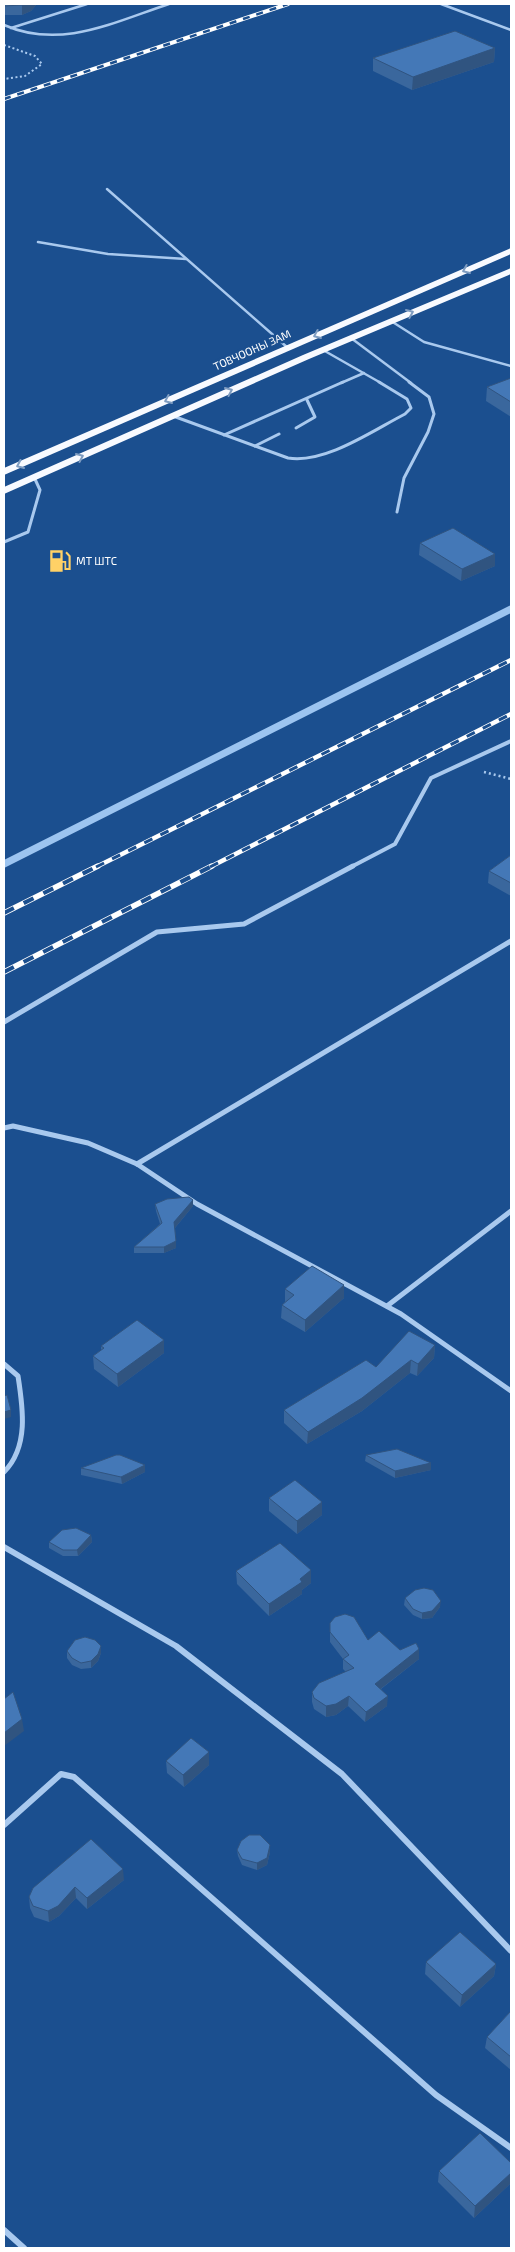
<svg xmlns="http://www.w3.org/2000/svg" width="515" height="2252" viewBox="0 0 515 2252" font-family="'Exo 2',sans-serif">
<rect width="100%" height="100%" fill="#1b4f8f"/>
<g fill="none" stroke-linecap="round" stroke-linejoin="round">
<!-- stream -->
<path stroke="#9cc4f0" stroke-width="7" d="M4,864L511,609"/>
<!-- path-far1 -->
<path stroke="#a9c9ee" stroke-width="2" stroke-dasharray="2 2.5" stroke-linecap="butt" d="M4,45L35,56L42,64L25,76L4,79"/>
<!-- path -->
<path stroke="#a9c9ee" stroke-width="2.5" stroke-dasharray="2 3" stroke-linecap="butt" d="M484,772L511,779"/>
<!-- service-far1 -->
<g stroke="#a9c9ee" stroke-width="2.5">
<path d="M441,4L511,30"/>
<path d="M4,25C61,50 114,22 169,4"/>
<path d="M11,28L87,4"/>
<path d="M107,189L288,348"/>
<path d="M38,242L108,254L186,259"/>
<path d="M391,321L424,342L511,366"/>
<path d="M351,338L411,383"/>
<path d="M323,350L381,383"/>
<path d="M341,383L364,373"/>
</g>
<!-- service -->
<g stroke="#a9c9ee" stroke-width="3">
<path d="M173,416L288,458C325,464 372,431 405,414L411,408L407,399L379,382"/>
<path d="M296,428L315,417L307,400"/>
<path d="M224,435L343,382"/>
<path d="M255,446L279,434"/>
<path d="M397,512L404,478L428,432L434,414L429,397L409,382"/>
<path d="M4,542L28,532L40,490L34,477"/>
</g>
<!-- minor-far2 -->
<path stroke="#a9c9ee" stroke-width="4" d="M351,867L395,844L431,778L511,741"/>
<!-- minor-far1 -->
<g stroke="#a9c9ee" stroke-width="5">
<path d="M4,1022L157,932L244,924L353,866"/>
<path d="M4,1128L13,1126L88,1143L137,1164L197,1204L401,1314L511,1391"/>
<path d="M137,1164L511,941"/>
<path d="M387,1306L511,1211"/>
<path d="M4,1364L18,1376C23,1408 29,1447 4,1472"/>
</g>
<!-- minor -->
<g stroke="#a9c9ee" stroke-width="6">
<path d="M4,1547L176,1646L342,1774L511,1951"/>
<path d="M4,1825L61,1774L74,1777L436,2095L511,2148"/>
<path d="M4,2230L24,2248"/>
</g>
<!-- trunk -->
<g fill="#f8faff" fill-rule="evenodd">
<path d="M511,248V254L4,475V468Z"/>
<path d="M511,268V274L309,359L4,494V487L303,355Z"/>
</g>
<defs>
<path id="rail-far2" d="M4,99L288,4"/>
<g id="rail-far1">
<path d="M96,867L511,660"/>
<path d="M210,867L511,714"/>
</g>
<g id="rail">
<path d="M4,913L98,866"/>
<path d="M4,972L212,866"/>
</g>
</defs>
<!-- rail-far2 casing -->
<use href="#rail-far2" stroke="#fff" stroke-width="4"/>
<!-- rail-far1 casing -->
<use href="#rail-far1" stroke="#fff" stroke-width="4.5"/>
<!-- rail casing -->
<use href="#rail" stroke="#fff" stroke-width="5.5"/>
<!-- rail-far2 -->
<use href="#rail-far2" stroke="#1b4f8f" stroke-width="2.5" stroke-dasharray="7" stroke-linecap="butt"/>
<!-- rail-far1 -->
<use href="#rail-far1" stroke="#1b4f8f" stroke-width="3" stroke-dasharray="9" stroke-linecap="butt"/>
<!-- rail -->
<use href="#rail" stroke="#1b4f8f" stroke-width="4" stroke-dasharray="11" stroke-linecap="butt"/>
</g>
<!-- wall -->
<g fill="#3a679d">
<path d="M4,4H37L31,11L22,15H4Z"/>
<path d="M495,48L494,62L412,90L373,71V58Z"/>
<path d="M511,378V417L486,401L487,387Z"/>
<path d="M420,543L495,554V566L461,581L419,555Z"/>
<path d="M511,855V896L488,883L489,871Z"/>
<path d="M193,1200V1206L175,1228L176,1248L164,1253H134V1247L160,1224L156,1211L155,1204Z"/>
<path d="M344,1285V1298L305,1332L281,1318L282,1305L285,1302V1289Z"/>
<path d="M164,1340V1353L118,1387L94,1369L93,1356L101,1350V1346Z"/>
<path d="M435,1345L434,1358L417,1376L410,1373L362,1411L307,1444L284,1423V1410L376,1367Z"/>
<path d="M366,1455L431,1470L395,1478L365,1461Z"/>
<path d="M145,1465V1472L122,1484L81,1475V1468Z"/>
<path d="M269,1498L322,1502V1515L297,1534L269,1511Z"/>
<path d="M91,1535L92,1542L78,1556H63L49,1548V1542Z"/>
<path d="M236,1571L311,1583L302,1590V1594L269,1616L237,1584Z"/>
<path d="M405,1598L440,1607L432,1618L422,1619L413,1615L404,1605Z"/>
<path d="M330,1623L368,1640L400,1650L419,1649V1659L381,1689L387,1706L365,1722L348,1706L336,1715L326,1717L314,1709L312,1702V1692L346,1672L343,1669V1659L330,1642Z"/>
<path d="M101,1646V1653L98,1661L91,1668L81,1669L72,1665L67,1658V1651Z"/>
<path d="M166,1761L209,1765L184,1787L167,1773Z"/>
<path d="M270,1845V1852L267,1865L257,1870L242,1865L238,1856L237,1850Z"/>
<path d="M124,1880L87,1909L76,1898L59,1916L49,1922L34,1917L30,1908L29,1897L33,1888Z"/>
<path d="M426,1962L496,1964L494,1976L460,2007L425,1974Z"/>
<path d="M511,2011V2070L485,2048L487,2037Z"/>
<path d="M511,2163V2183L474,2218L438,2182L439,2171Z"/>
</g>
<!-- shaded-wall -->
<g fill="#305480">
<path d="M25,4H37L31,11L22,15V5Z"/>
<path d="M495,48L494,62L412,90L413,77Z"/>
<path d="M495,554V566L461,581L462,569Z"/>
<path d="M193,1200V1206L174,1229V1222Z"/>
<path d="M176,1241V1248L164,1253V1247Z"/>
<path d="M344,1285V1298L305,1332V1320Z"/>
<path d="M164,1340V1353L118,1387L117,1374Z"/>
<path d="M435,1345L434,1358L417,1376L418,1364Z"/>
<path d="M411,1360L410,1373L362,1411L307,1444L308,1432Z"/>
<path d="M11,1410V1417L4,1419V1412Z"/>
<path d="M431,1463V1470L395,1478V1471Z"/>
<path d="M145,1465V1472L122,1484L121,1477Z"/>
<path d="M322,1502V1515L297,1534V1521Z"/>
<path d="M91,1535L92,1542L78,1556L77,1550Z"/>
<path d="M311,1570V1583L302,1590V1594L269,1616V1604Z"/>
<path d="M441,1601L440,1607L432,1618L422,1619V1613Z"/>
<path d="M101,1646V1653L98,1661L91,1668V1661Z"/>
<path d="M419,1649V1659L374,1694L375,1684Z"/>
<path d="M349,1696L348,1706L336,1715L326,1717V1706Z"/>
<path d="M388,1696L387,1706L365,1722L366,1712Z"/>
<path d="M22,1719L24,1731L4,1746V1733Z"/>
<path d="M209,1752V1765L184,1787L183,1775Z"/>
<path d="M270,1845V1852L267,1865L257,1870V1863Z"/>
<path d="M123,1869L124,1880L87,1909V1898Z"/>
<path d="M75,1887L76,1898L59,1916L49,1922L48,1911Z"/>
<path d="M496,1964L494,1976L460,2007L462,1995Z"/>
<path d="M511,2173V2183L474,2218L475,2206Z"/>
</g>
<!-- building -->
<g fill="#4478b7" stroke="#305480">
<path d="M4,4H25L22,5L4,6Z"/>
<path d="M455,31L495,48L413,77L373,58Z"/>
<path d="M511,378V402L487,387Z"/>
<path d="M453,528L495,554L462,569L420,543Z"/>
<path d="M511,855V883L489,871Z"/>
<path d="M189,1197L193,1200L174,1222L176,1241L164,1247H134L162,1223L155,1204L167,1199Z"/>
<path d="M312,1266L344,1285L305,1320L282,1305L294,1295L285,1289Z"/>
<path d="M137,1320L164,1340L117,1374L93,1356L104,1348L101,1346Z"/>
<path d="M409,1331L435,1345L418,1364L411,1360L362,1398L308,1432L284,1410L366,1360L376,1367Z"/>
<path d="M7,1395L11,1410L4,1412V1396Z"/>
<path d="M397,1449L431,1463L395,1471L366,1455Z"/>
<path d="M116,1455H120L145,1465L121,1477L81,1468Z"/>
<path d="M295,1480L322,1502L297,1521L269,1498Z"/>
<path d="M76,1528L91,1535L77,1550H63L49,1542L62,1530Z"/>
<path d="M280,1543L311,1570L300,1579L302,1582L269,1604L236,1571Z"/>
<path d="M424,1588L433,1590L441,1601L432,1611L422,1613L413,1609L405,1598L415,1590Z"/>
<path d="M345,1614L354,1617L368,1640L379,1631L400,1650L416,1643L419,1649L375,1684L388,1696L366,1712L349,1696L336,1704L326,1706L314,1698L312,1692L319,1683L354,1668L343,1659L349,1655L330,1632V1623L335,1617Z"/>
<path d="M85,1637L95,1640L101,1646L98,1654L91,1661L81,1663L72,1658L67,1651L75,1640Z"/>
<path d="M13,1692L22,1719L4,1733V1699Z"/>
<path d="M191,1738L209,1752L183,1775L166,1761Z"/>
<path d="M249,1835H260L270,1845L267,1858L257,1863L242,1859L237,1850L241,1841Z"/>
<path d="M91,1839L123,1869L87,1898L75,1887L58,1906L48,1911L33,1906L29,1897L33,1888Z"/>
<path d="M460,1932L496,1964L462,1995L426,1962Z"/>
<path d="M511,2011V2057L487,2037Z"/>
<path d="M480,2133L511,2163V2173L475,2206L439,2171Z"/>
</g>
<!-- one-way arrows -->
<defs><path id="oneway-chevron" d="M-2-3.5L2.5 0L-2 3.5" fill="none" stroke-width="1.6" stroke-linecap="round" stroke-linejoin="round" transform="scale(1.25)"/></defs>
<g stroke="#7e9cc1">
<use href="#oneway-chevron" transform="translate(466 270) rotate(157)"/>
<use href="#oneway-chevron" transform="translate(410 313) rotate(-23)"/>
<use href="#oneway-chevron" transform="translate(317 335) rotate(157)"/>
<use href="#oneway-chevron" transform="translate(229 391) rotate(-24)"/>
<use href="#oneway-chevron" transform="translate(168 400) rotate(156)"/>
<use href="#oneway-chevron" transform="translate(80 457) rotate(-24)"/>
<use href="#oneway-chevron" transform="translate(20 465) rotate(156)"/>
</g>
<!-- icons -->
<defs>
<symbol id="fuel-bare" viewBox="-9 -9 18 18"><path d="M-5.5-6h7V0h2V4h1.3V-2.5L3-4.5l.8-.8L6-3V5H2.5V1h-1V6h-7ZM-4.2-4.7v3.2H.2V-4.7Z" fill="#ffd166" stroke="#1b4f8f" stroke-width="2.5" paint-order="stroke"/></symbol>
</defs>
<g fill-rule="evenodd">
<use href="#fuel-bare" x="44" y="545" width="32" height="32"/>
</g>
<g text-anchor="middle" stroke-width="5" stroke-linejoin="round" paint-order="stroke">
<!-- far-street labels -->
<g font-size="11" fill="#fff" stroke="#1b4f8f">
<text transform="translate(252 350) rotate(-24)" y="4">ТОВЧООНЫ ЗАМ</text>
</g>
<!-- far-poi labels -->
<g font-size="11" fill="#fff" stroke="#1b4f8f" text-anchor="start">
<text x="76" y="565">MT ШТС</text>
</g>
</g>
<!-- border -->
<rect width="515" height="2252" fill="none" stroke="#ffffff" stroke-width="10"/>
</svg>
